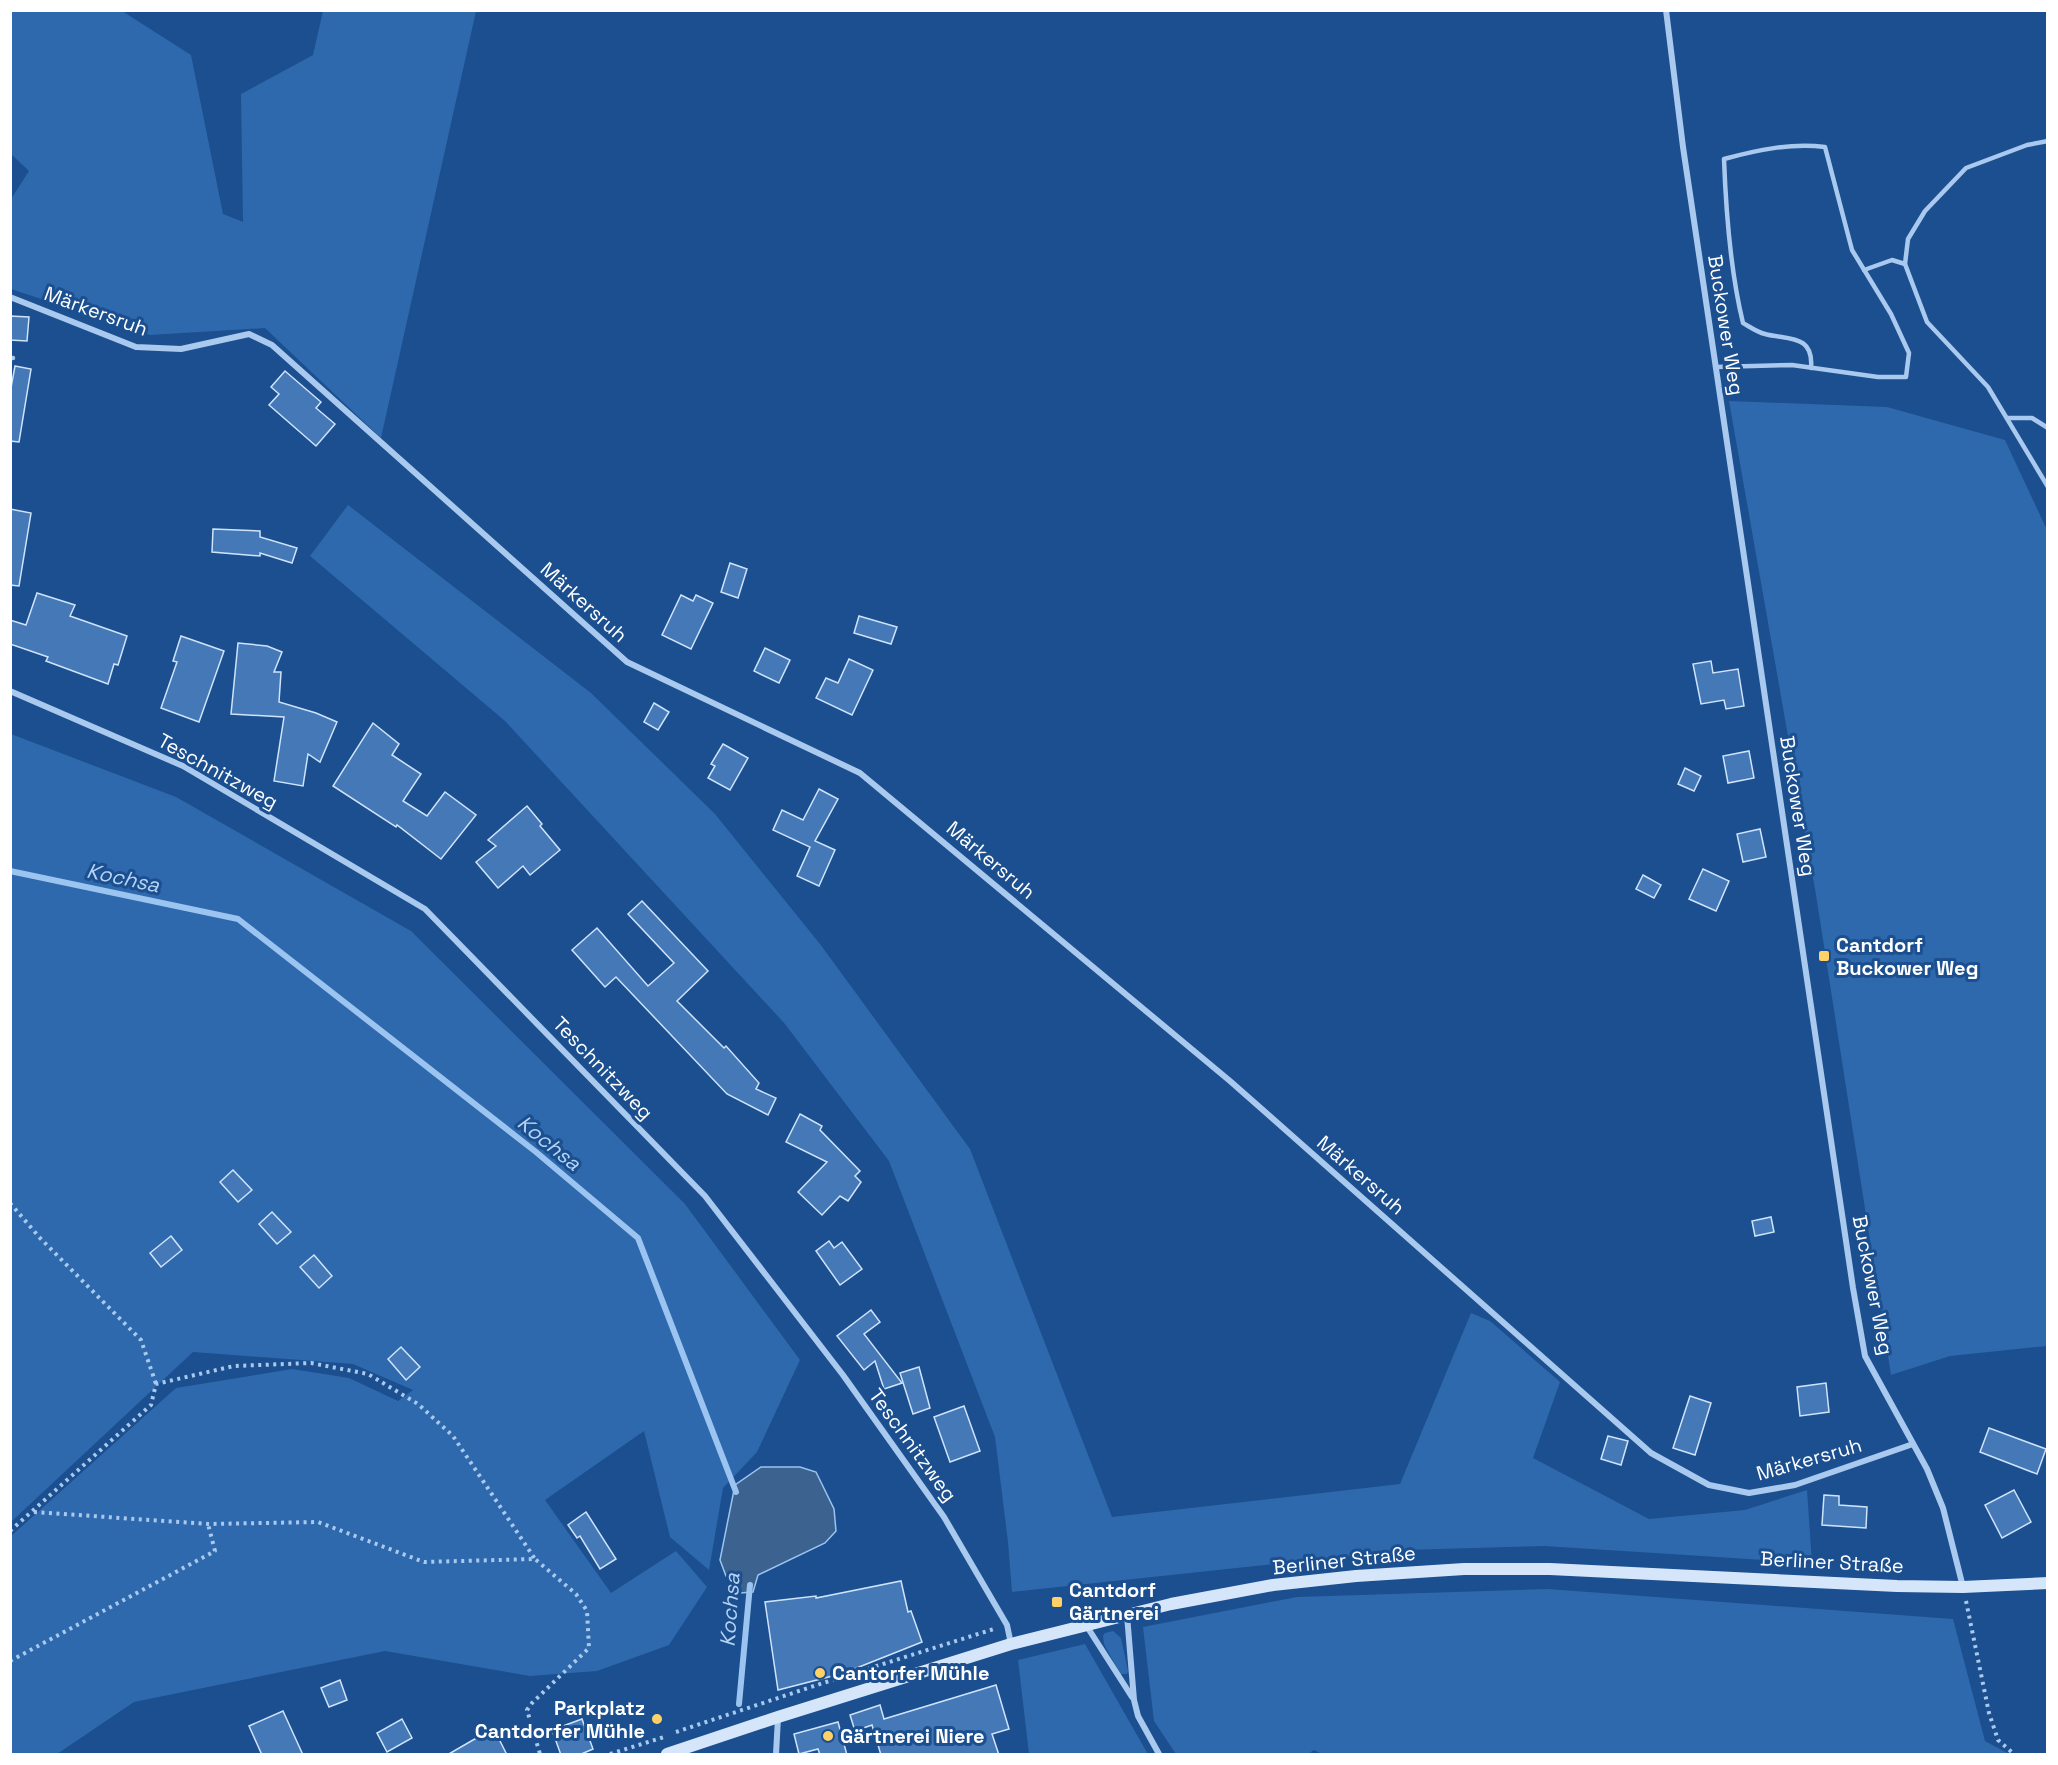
<svg xmlns="http://www.w3.org/2000/svg" width="2058" height="1765" viewBox="0 0 2058 1765" font-family="'Space Grotesk',sans-serif">
<rect width="100%" height="100%" fill="#1b4f8f"/>
<!-- green -->
<g fill="#2e69ad">
<path d="M11,10L122,11L191,55L223,214L243,222L241,94L313,55L323,11H476L381,438L265,328L150,335L11,289V199L29,171L11,154Z"/>
<path d="M1729,401L1887,407L2005,440L2047,530V1346L1950,1356L1891,1375L1816,895Z"/>
<path d="M348,505L591,693L715,814L820,944L970,1149L1112,1517L1400,1484L1471,1313L1490,1321L1560,1382L1533,1458L1649,1519L1745,1510L1807,1490L1812,1563L1544,1546L1405,1550L1012,1592L1008,1542L995,1437L889,1161L785,1024L505,721L310,556Z"/>
<path d="M11,734L176,797L411,931L685,1204L800,1360L757,1452L723,1488L709,1570L670,1537L644,1431L545,1500L611,1593L676,1551L707,1587L669,1645L597,1671L530,1676L385,1651L134,1702L57,1754H11V1536L176,1388L292,1369L349,1378L398,1401L413,1390L353,1364L193,1352L11,1522Z"/>
<path d="M1548,1589L1953,1619L1985,1741L2009,1754H1322L1314,1750L1308,1754H1176L1154,1721L1143,1627L1297,1597Z"/>
<path d="M1113,1631L1121,1638L1128,1671L1127,1674H1120L1104,1644L1103,1636L1105,1633Z"/>
<path d="M1085,1644L1145,1749L1148,1754H1029L1018,1660Z"/>
</g>
<!-- water -->
<path fill="#3c6290" stroke="#9cc4f0" stroke-width="1.5" d="M761,1467H800L816,1472L834,1509L836,1531L825,1543L758,1575L753,1592L740,1593L726,1576L720,1560L735,1485Z"/>
<g fill="none" stroke-linecap="round" stroke-linejoin="round">
<!-- stream -->
<g stroke="#9cc4f0" stroke-width="6">
<path d="M10,871L238,919L536,1152L638,1238L736,1492"/>
<path d="M739,1704L750,1585"/>
</g>
</g>
<!-- building -->
<g fill="#4478b7" stroke="#cfe3fa" stroke-width="1.5">
<path d="M10,316L29,317L27,341L10,340Z"/>
<path d="M15,366L31,369L19,442L10,441V393Z"/>
<path d="M285,371L321,402L316,408L335,424L316,446L269,405L279,394L271,387Z"/>
<path d="M10,509L31,513L19,586L10,585Z"/>
<path d="M213,529L260,531V537L297,548L292,563L260,553V556L212,552Z"/>
<path d="M730,563L747,569L738,598L721,592Z"/>
<path d="M37,593L75,605L70,616L127,636L118,665L114,664L108,684L46,661L48,657L10,644V620L26,625Z"/>
<path d="M681,595L693,601L696,595L713,603L691,649L662,635Z"/>
<path d="M859,616L897,627L891,644L854,633Z"/>
<path d="M181,636L224,651L199,722L161,708L177,662L173,661Z"/>
<path d="M238,643L267,646L282,652L274,672H281L279,702L316,713L337,722L320,762L308,754L303,786L274,781L284,717L231,714Z"/>
<path d="M765,648L790,660L779,683L754,671Z"/>
<path d="M849,659L873,670L852,715L816,698L826,678L838,683Z"/>
<path d="M1711,661L1713,673L1738,669L1744,706L1726,709L1724,700L1701,704L1693,664Z"/>
<path d="M654,703L669,712L658,730L644,722Z"/>
<path d="M373,723L399,744L392,755L421,774L403,801L427,816L445,792L476,815L441,859L397,825L396,827L333,786Z"/>
<path d="M723,744L748,758L730,790L708,778L715,766L711,764Z"/>
<path d="M1749,751L1754,778L1728,783L1723,756Z"/>
<path d="M1685,768L1701,776L1694,791L1678,784Z"/>
<path d="M819,789L838,799L815,841L835,850L819,886L797,876L810,847L773,830L782,810L803,820Z"/>
<path d="M527,806L542,824L540,826L560,850L530,875L523,866L498,888L476,862L496,846L488,840Z"/>
<path d="M1760,829L1766,857L1743,862L1737,834Z"/>
<path d="M1703,869L1729,881L1716,911L1689,899Z"/>
<path d="M1643,875L1661,885L1654,898L1636,889Z"/>
<path d="M642,901L708,971L677,1001L724,1048L726,1046L759,1083L756,1089L776,1098L768,1115L727,1094L616,977L605,987L572,950L597,928L648,986L674,963L628,914Z"/>
<path d="M800,1114L822,1126L820,1130L860,1171L855,1176L861,1182L848,1201L840,1196L822,1215L798,1192L827,1162L786,1142Z"/>
<path d="M233,1170L252,1190L238,1202L220,1182Z"/>
<path d="M272,1212L291,1232L277,1244L259,1224Z"/>
<path d="M1771,1217L1774,1232L1755,1236L1752,1221Z"/>
<path d="M171,1236L182,1250L161,1267L150,1253Z"/>
<path d="M829,1241L834,1248L842,1242L862,1269L840,1285L816,1251Z"/>
<path d="M314,1255L332,1276L319,1288L300,1267Z"/>
<path d="M871,1310L880,1322L864,1334L902,1383L884,1389L875,1361L864,1370L837,1336Z"/>
<path d="M401,1347L420,1367L406,1380L388,1359Z"/>
<path d="M919,1367L930,1408L913,1414L900,1373Z"/>
<path d="M1826,1383L1829,1412L1800,1416L1797,1387Z"/>
<path d="M1690,1396L1711,1403L1695,1455L1673,1448Z"/>
<path d="M964,1406L980,1451L950,1462L934,1417Z"/>
<path d="M1989,1428L2046,1449L2037,1474L1980,1452Z"/>
<path d="M1608,1436L1628,1441L1621,1465L1601,1459Z"/>
<path d="M2014,1490L2031,1522L2002,1538L1985,1505Z"/>
<path d="M1824,1495L1839,1496V1505L1867,1507L1866,1528L1822,1525Z"/>
<path d="M586,1512L616,1559L600,1569L580,1536L577,1538L568,1525Z"/>
<path d="M901,1581L908,1612L911,1611L922,1642L844,1673L778,1690L765,1602L816,1596V1598Z"/>
<path d="M340,1680L347,1700L329,1707L321,1688Z"/>
<path d="M996,1685L1009,1729L992,1734L999,1755H881L872,1725L855,1731L850,1715L880,1705L884,1719Z"/>
<path d="M283,1711L303,1755H262L249,1726Z"/>
<path d="M402,1719L412,1738L387,1752L377,1733Z"/>
<path d="M582,1719L593,1749L579,1755H561L552,1730Z"/>
<path d="M838,1722L847,1755H820L818,1749L799,1754L794,1734Z"/>
<path d="M494,1729L507,1755H447L473,1740Z"/>
</g>
<g fill="none" stroke-linecap="round" stroke-linejoin="round">
<!-- path -->
<g stroke="#a9c9ee" stroke-width="4" stroke-dasharray="3 4.5" stroke-linecap="butt">
<path d="M10,1203L40,1238L141,1340L156,1384"/>
<path d="M34,1512L208,1524L318,1522L424,1562L535,1559L576,1594L587,1611L589,1648L532,1703L527,1710L540,1754"/>
<path d="M10,1531L151,1405L156,1384L234,1366L311,1363L368,1374L418,1404L453,1436L535,1559"/>
<path d="M1966,1601L1989,1713L1998,1740L2014,1754"/>
<path d="M10,1661L215,1551L208,1524"/>
<path d="M676,1732L823,1683L997,1628"/>
<path d="M610,1754L664,1737"/>
</g>
<!-- service -->
<g stroke="#a9c9ee" stroke-width="4.5">
<path d="M2048,141L2027,145L1966,168L1925,211L1908,239L1905,264L1927,322L1988,387L2048,487"/>
<path d="M1864,270L1892,260L1905,264"/>
<path d="M10,358H13"/>
<path d="M1716,367L1792,365L1878,377H1906L1909,353L1891,314L1852,250L1825,147C1790,143 1757,150 1724,159C1726,213 1730,270 1743,323C1750,327 1757,332 1765,334C1788,340 1814,334 1811,368"/>
<path d="M2007,418H2032L2048,428"/>
</g>
<!-- minor -->
<g stroke="#a9c9ee" stroke-width="6">
<path d="M1666,10L1683,147L1853,1288L1865,1356L1927,1469L1943,1508L1963,1587"/>
<path d="M10,297L136,347L181,349L249,334L272,345L627,662L860,773L1230,1081L1651,1453L1709,1485L1749,1493L1795,1485L1913,1444"/>
<path d="M10,691L183,766L425,909L705,1196L843,1375L944,1517L1007,1625L1011,1644"/>
<path d="M1127,1615L1134,1700L1138,1716L1159,1754"/>
<path d="M1086,1625L1132,1697"/>
<path d="M776,1754L778,1718"/>
</g>
<!-- secondary -->
<path stroke="#d6e6fa" stroke-width="12" d="M667,1754L778,1717L1011,1644L1171,1604L1273,1585L1356,1576L1464,1569H1550L1897,1586L1963,1587L2048,1583"/>
</g>
<!-- markers -->
<g fill="#ffd166" stroke="#1b4f8f" stroke-width="2">
<rect x="1818" y="950" width="12" height="12" rx="3"/>
<rect x="1051" y="1596" width="12" height="12" rx="3"/>
<circle cx="820" cy="1673" r="6"/>
<circle cx="657" cy="1719" r="6"/>
<circle cx="828" cy="1736" r="6"/>
</g>
<g text-anchor="middle" stroke-width="6" stroke-linejoin="round" paint-order="stroke">
<!-- street labels -->
<g font-size="20" fill="#fff" stroke="#1b4f8f">
<text transform="translate(96 311) rotate(20)" y="7">Märkersruh</text>
<text transform="translate(1726 325) rotate(81)" y="7">Buckower Weg</text>
<text transform="translate(584 602) rotate(42)" y="7">Märkersruh</text>
<text transform="translate(218 771) rotate(29)" y="7">Teschnitzweg</text>
<text transform="translate(1798 806) rotate(81)" y="7">Buckower Weg</text>
<text transform="translate(991 860) rotate(40)" y="7">Märkersruh</text>
<text transform="translate(603 1068) rotate(46)" y="7">Teschnitzweg</text>
<text transform="translate(1361 1175) rotate(41)" y="7">Märkersruh</text>
<text transform="translate(1873 1285) rotate(79)" y="7">Buckower Weg</text>
<text transform="translate(913 1445) rotate(54)" y="7">Teschnitzweg</text>
<text transform="translate(1809 1459) rotate(-16)" y="7">Märkersruh</text>
<text transform="translate(1344 1560) rotate(-6)" y="7">Berliner Straße</text>
<text transform="translate(1832 1562) rotate(3)" y="7">Berliner Straße</text>
</g>
<!-- poi labels -->
<g font-size="20" font-weight="bold" fill="#fff" stroke="#1b4f8f" text-anchor="start">
<text x="1836" y="952">Cantdorf<tspan x="1836" dy="23">Buckower Weg</tspan></text>
<text x="1069" y="1597">Cantdorf<tspan x="1069" dy="23">Gärtnerei</tspan></text>
<text x="832" y="1680">Cantorfer Mühle</text>
<text x="645" y="1715" text-anchor="end">Parkplatz<tspan x="645" dy="23">Cantdorfer Mühle</tspan></text>
<text x="840" y="1743">Gärtnerei Niere</text>
</g>
<!-- water labels -->
<g font-size="21" font-style="italic" fill="#b5d3f5" stroke="#1b4f8f">
<text transform="translate(123 878) rotate(12)" y="7">Kochsa</text>
<text transform="translate(549 1143) rotate(39)" y="7">Kochsa</text>
<text transform="translate(730 1610) rotate(-86)" y="7">Kochsa</text>
</g>
</g>
<!-- border -->
<rect width="2058" height="1765" fill="none" stroke="#ffffff" stroke-width="24"/>
</svg>
